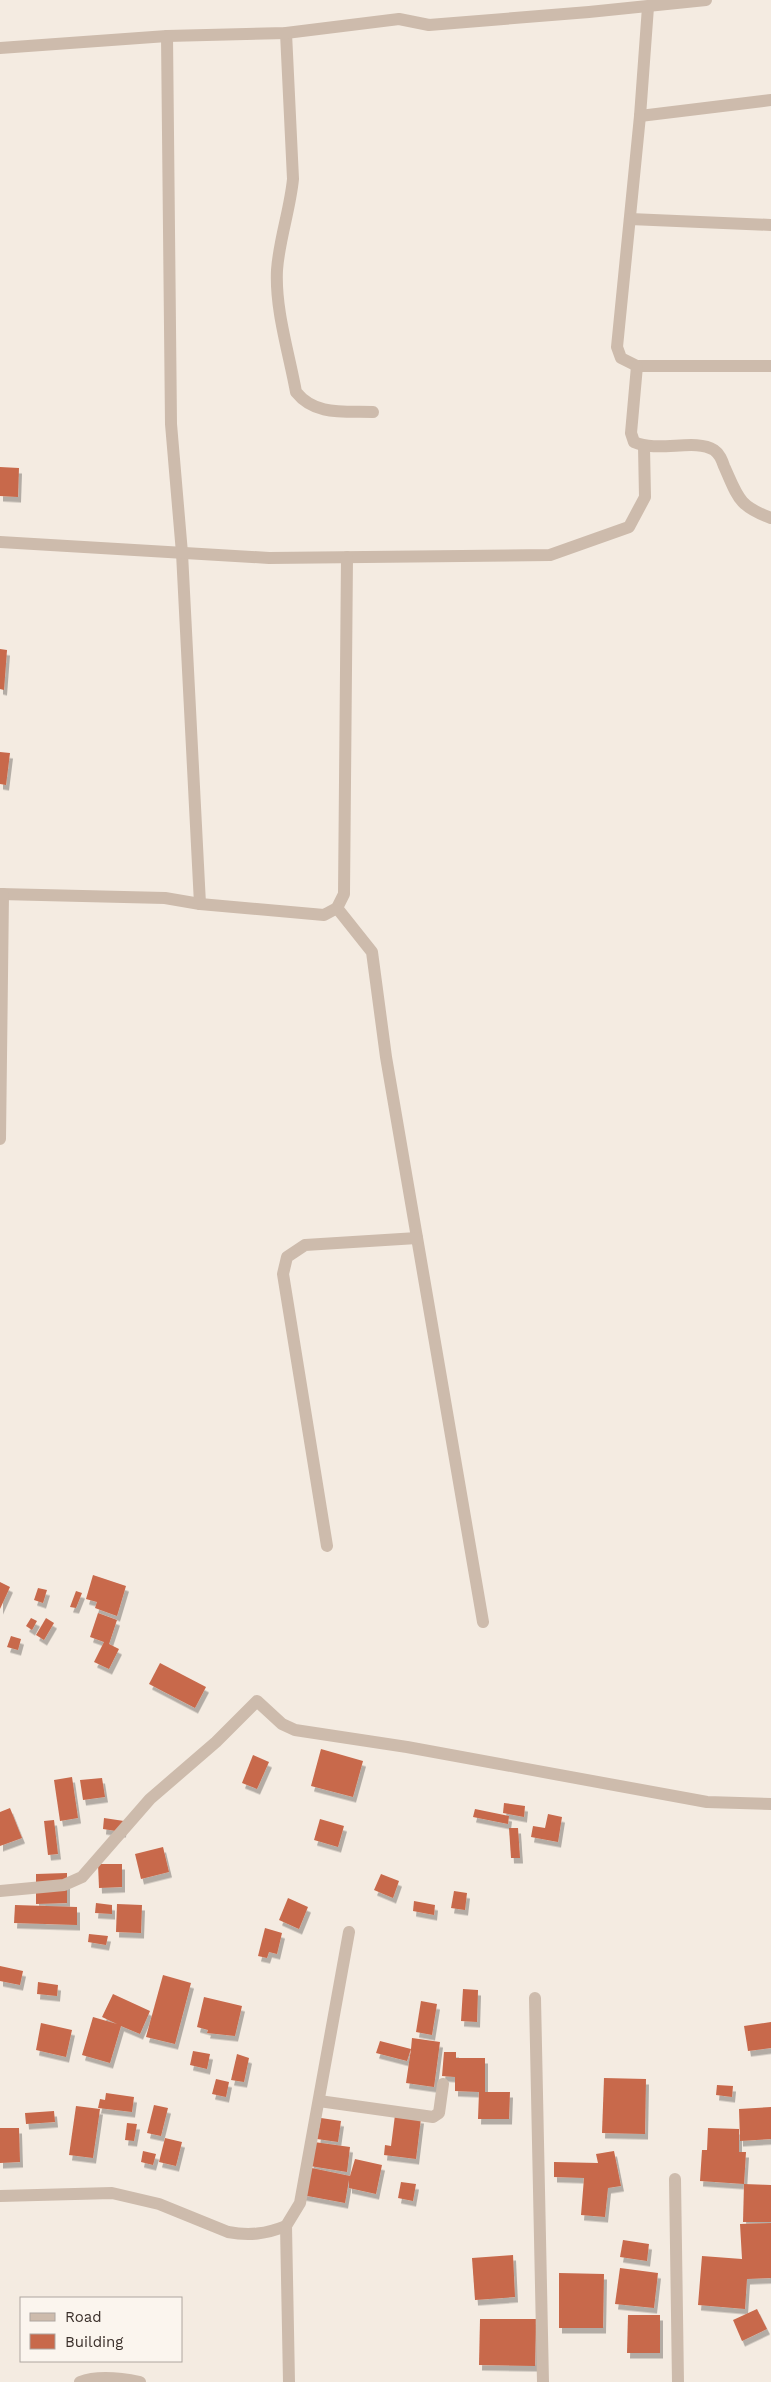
<svg xmlns="http://www.w3.org/2000/svg" width="771" height="2382" viewBox="0 0 771 2382" font-family="'Work Sans',sans-serif">
<defs>
<filter id="shadow"><feDropShadow dx="3" dy="5.5" stdDeviation="0" flood-color="#0004"/></filter>
</defs>
<rect width="100%" height="100%" fill="#f4ebe1"/>
<!-- building -->
<g fill="#c8694b" filter="url(#shadow)">
<path d="M0,467L19,468L18,497L0,496Z"/>
<path d="M0,649L7,650L4,690L0,689Z"/>
<path d="M0,752L10,753L6,785L0,784Z"/>
<path d="M93,1575L126,1586L117,1616L95,1608L97,1602L86,1599Z"/>
<path d="M0,1582L10,1587L0,1609Z"/>
<path d="M38,1588L47,1590L43,1603L34,1600Z"/>
<path d="M76,1591L82,1593L76,1608L70,1607Z"/>
<path d="M98,1613L117,1620L109,1644L119,1649L109,1669L94,1662L104,1642L90,1637Z"/>
<path d="M31,1618L37,1621L32,1630L26,1626Z"/>
<path d="M46,1618L54,1623L44,1640L36,1635Z"/>
<path d="M11,1636L21,1639L18,1650L7,1647Z"/>
<path d="M160,1663L206,1687L195,1708L149,1684Z"/>
<path d="M321,1749L363,1761L353,1797L311,1786Z"/>
<path d="M253,1755L269,1762L257,1789L242,1783Z"/>
<path d="M72,1777L78,1818L60,1821L54,1780Z"/>
<path d="M102,1778L105,1797L83,1800L80,1780Z"/>
<path d="M504,1803L525,1806L524,1817L503,1813Z"/>
<path d="M10,1808L22,1838L0,1846V1812Z"/>
<path d="M475,1809L509,1816L508,1824L473,1817Z"/>
<path d="M548,1814L562,1817L558,1842L531,1837L533,1826L545,1828Z"/>
<path d="M104,1818L124,1821L123,1832L103,1829Z"/>
<path d="M320,1819L344,1826L338,1847L314,1840Z"/>
<path d="M54,1820L58,1854L48,1855L44,1821Z"/>
<path d="M509,1828H518L520,1858H511Z"/>
<path d="M163,1847L169,1872L141,1879L135,1854Z"/>
<path d="M98,1864H122V1887L99,1888Z"/>
<path d="M67,1873V1903L36,1904V1874Z"/>
<path d="M381,1874L399,1881L393,1898L374,1890Z"/>
<path d="M454,1891L467,1893L465,1910L451,1908Z"/>
<path d="M288,1898L308,1907L299,1929L279,1920Z"/>
<path d="M414,1901L435,1905L434,1915L413,1911Z"/>
<path d="M96,1903L112,1905V1914L95,1913Z"/>
<path d="M117,1904L142,1905L141,1933L116,1932Z"/>
<path d="M15,1905L77,1907V1925L14,1923Z"/>
<path d="M265,1928L282,1933L277,1954L269,1952L267,1958L258,1956Z"/>
<path d="M89,1934L108,1936L106,1945L88,1942Z"/>
<path d="M0,1966L23,1971L20,1985L0,1981Z"/>
<path d="M163,1975L191,1983L175,2044L146,2037Z"/>
<path d="M38,1982L58,1985L57,1996L37,1994Z"/>
<path d="M463,1989L478,1990L477,2022L461,2021Z"/>
<path d="M113,1994L150,2011L140,2034L121,2026L110,2063L82,2055L93,2017L117,2024L102,2017Z"/>
<path d="M204,1997L242,2006L235,2036L207,2033L208,2030L197,2027Z"/>
<path d="M421,2001L437,2004L432,2035L416,2032Z"/>
<path d="M771,2022V2048L748,2051L744,2026Z"/>
<path d="M41,2023L72,2030L66,2057L36,2050Z"/>
<path d="M412,2038L440,2042L434,2087L406,2083L411,2049L407,2061L376,2053L380,2041L411,2049Z"/>
<path d="M193,2051L210,2054L207,2069L190,2065Z"/>
<path d="M444,2052H456V2058H485V2092H510L509,2119H478L479,2092L455,2091V2077L442,2076Z"/>
<path d="M237,2054L249,2058L244,2082L231,2080Z"/>
<path d="M604,2078L646,2079L645,2134L602,2133Z"/>
<path d="M216,2079L229,2082L226,2097L212,2094Z"/>
<path d="M717,2085L733,2086L732,2097L716,2095Z"/>
<path d="M106,2093L134,2097L132,2112L98,2108L100,2099L105,2100Z"/>
<path d="M154,2105L168,2108L161,2136L147,2133Z"/>
<path d="M76,2106L100,2109L93,2158L69,2155Z"/>
<path d="M771,2107V2139L740,2141L739,2109Z"/>
<path d="M54,2111L55,2122L26,2124L25,2113Z"/>
<path d="M395,2115L421,2118L416,2159L384,2155L385,2145L391,2146Z"/>
<path d="M321,2118L341,2121L338,2142L317,2139Z"/>
<path d="M127,2123L137,2124L134,2141L125,2140Z"/>
<path d="M0,2128H19L20,2162L0,2163Z"/>
<path d="M708,2128L739,2129V2152H746L744,2184L700,2181L702,2150H707Z"/>
<path d="M165,2138L182,2142L176,2166L159,2162Z"/>
<path d="M314,2142L350,2147L347,2172L310,2166Z"/>
<path d="M143,2151L156,2154L153,2165L141,2162Z"/>
<path d="M614,2151L621,2186L608,2188L605,2217L581,2215L584,2178L554,2177V2162L598,2163L596,2154Z"/>
<path d="M355,2159L382,2165L376,2194L349,2188V2180L345,2203L297,2194L302,2166L350,2176Z"/>
<path d="M401,2182L416,2184L413,2201L398,2198Z"/>
<path d="M744,2184L771,2185V2222H743Z"/>
<path d="M771,2223V2278L747,2279L745,2309L698,2305L702,2256L742,2259L740,2224Z"/>
<path d="M623,2240L649,2244L647,2261L620,2257Z"/>
<path d="M513,2255L515,2297L475,2300L472,2258Z"/>
<path d="M620,2268L658,2273L654,2308L615,2304Z"/>
<path d="M559,2273L604,2274L603,2328H559Z"/>
<path d="M757,2309L767,2329L742,2341L733,2320Z"/>
<path d="M628,2315H660V2353H627Z"/>
<path d="M480,2319H536L535,2366L479,2365Z"/>
</g>
<g fill="none" stroke-linecap="round" stroke-linejoin="round">
<!-- minor -->
<g stroke="#cdbbac" stroke-width="12">
<path d="M648,7L640,116L617,347L621,358L637,366H771"/>
<path d="M286,33L293,179C290,210 279,240 277,270C275,310 289,353 296,392C315,416 344,411 373,412"/>
<path d="M167,36L171,424L182,553L200,904"/>
<path d="M0,48L167,36L286,33L399,19L429,25L589,12L706,0"/>
<path d="M640,116L771,100"/>
<path d="M630,219L771,225"/>
<path d="M637,366L631,433L634,442C658,453 695,438 714,450C720,454 722,460 724,466C738,497 738,506 771,518"/>
<path d="M0,542L269,558L550,555L629,527L645,497L644,447"/>
<path d="M0,894L165,898L200,904L324,915L337,908L344,894L347,557"/>
<path d="M337,908L372,952L386,1057L483,1622"/>
<path d="M0,1139L3,894"/>
<path d="M327,1546L283,1274L287,1257L305,1245L417,1238"/>
<path d="M0,1891L64,1885L82,1877L150,1799L216,1742L257,1701L282,1724L295,1730L407,1747L707,1802L771,1804"/>
<path d="M535,1998L543,2382"/>
<path d="M319,2101L433,2117L439,2113L443,2084"/>
<path d="M675,2179L678,2382"/>
<path d="M0,2196L112,2193L159,2204L228,2232C249,2236 266,2234 286,2226"/>
<path d="M80,2382C98,2375 121,2378 140,2382"/>
<path d="M289,2382L286,2226L300,2203L349,1932"/>
</g>
</g>
<!-- legend -->
<rect x="20" y="2297" width="162" height="65" fill="#fbf5ee" stroke="#aea6a0"/>
<rect x="30" y="2313" width="25" height="8" fill="#cdbbac" stroke="#aea6a0"/>
<text x="65" y="2322" font-size="15" fill="#3b302b">Road</text>
<rect x="30" y="2334" width="25" height="15" fill="#c8694b" stroke="#aea6a0"/>
<text x="65" y="2347" font-size="15" fill="#3b302b">Building</text>
</svg>
